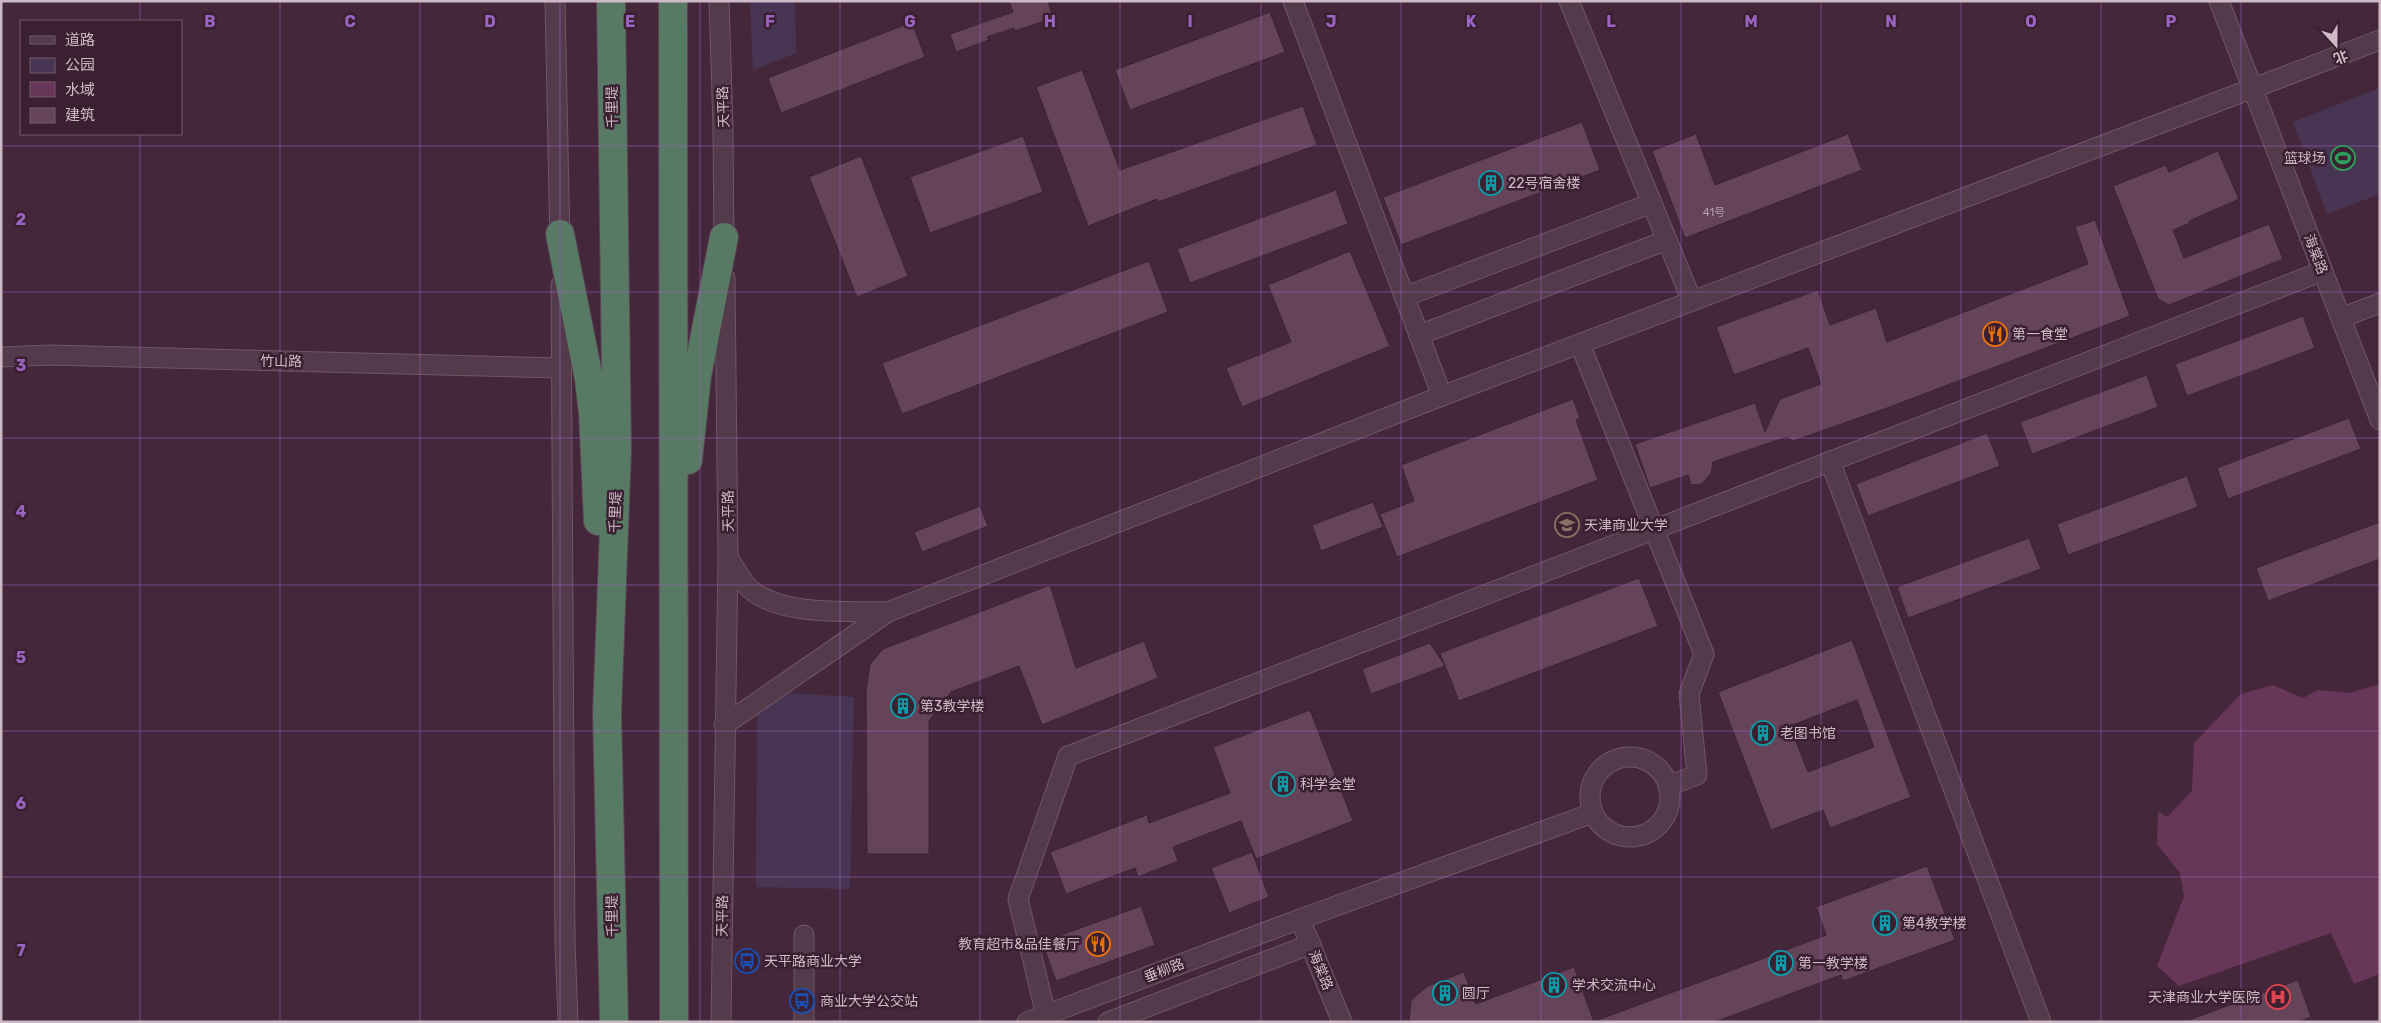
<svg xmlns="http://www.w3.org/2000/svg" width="2381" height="1023" viewBox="0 0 2381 1023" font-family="Rubik,'Noto Sans SC',sans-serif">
<rect width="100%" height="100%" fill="#45273b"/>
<!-- green -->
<g fill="#483554">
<path d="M750,1H795L796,53L753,70Z"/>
<path d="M2380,88V194L2327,214L2293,122Z"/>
<path d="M757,691L854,697L850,889L756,887Z"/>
</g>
<!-- water -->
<path fill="#683658" d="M2380,684V974L2354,984L2331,933L2179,986L2157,966L2184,896L2180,873L2157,844L2158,811L2167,817L2192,791L2194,743L2241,694L2273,685L2303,698L2318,690L2349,693Z"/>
<!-- building -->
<g fill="#65445a" stroke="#3c2233" fill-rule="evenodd">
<path d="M1009,1H1048L1053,18L1015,31L1014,28L987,37L989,40L956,52L950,34L1013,12Z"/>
<path d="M1270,12L1285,52L1130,110L1115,70Z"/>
<path d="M912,22L925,57L781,113L768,78Z"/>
<path d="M1082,70L1120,170L1303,106L1317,145L1158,202L1157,199L1088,226L1036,87Z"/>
<path d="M1582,122L1600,170L1401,245L1383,197Z"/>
<path d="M1696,134L1715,185L1848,134L1862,170L1685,238L1652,151Z"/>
<path d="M1023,136L1043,192L930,233L910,177Z"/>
<path d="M2218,151L2239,199L2189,221L2190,223L2173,230L2184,258L2269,224L2283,259L2169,305L2158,299L2113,186L2166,165L2169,172Z"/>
<path d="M861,156L908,276L857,297L809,177Z"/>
<path d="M1336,190L1348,224L1190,283L1177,249Z"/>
<path d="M2095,220L2130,316L1887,408L1793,441L1787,437L1713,462L1711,473L1702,484L1691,485L1688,475L1650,488L1635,444L1755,403L1765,432L1780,399L1821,384L1808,348L1734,375L1716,327L1818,290L1830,325L1876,308L1887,342L2088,264L2075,227Z"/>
<path d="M1350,251L1390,346L1242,407L1226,368L1291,342L1268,285Z"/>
<path d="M1149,261L1168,312L902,414L882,363Z"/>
<path d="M2303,316L2315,348L2187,396L2175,364Z"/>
<path d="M2147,375L2158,407L2032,454L2020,422Z"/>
<path d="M1573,399L1580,418L1576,420L1598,480L1397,557L1380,514L1414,501L1401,465Z"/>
<path d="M2349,418L2361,449L2228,499L2217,468Z"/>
<path d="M1987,433L2000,466L1868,516L1856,484Z"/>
<path d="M2187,476L2198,507L2068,555L2057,524Z"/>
<path d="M1373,502L1383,527L1321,551L1312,525Z"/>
<path d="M980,506L988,526L922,552L914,532Z"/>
<path d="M2380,522V559L2268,601L2256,568Z"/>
<path d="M2029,538L2041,569L1908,618L1897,587Z"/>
<path d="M1639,578L1658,626L1459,701L1440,653Z"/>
<path d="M1050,585L1076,668L1144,641L1158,678L1042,725L1019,666L951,692L929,721V854H867L866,692L870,664L883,649Z"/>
<path d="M1852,640L1911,797L1830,828L1823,810L1771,830L1718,692ZM1857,700L1874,747L1808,772L1790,726Z"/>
<path d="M1430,643L1445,666L1371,694L1362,669Z"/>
<path d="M1310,710L1353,821L1256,859L1241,821L1173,847L1178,861L1138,877L1135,868L1066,894L1050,852L1147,815L1149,823L1230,793L1213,747Z"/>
<path d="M1252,852L1269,897L1229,913L1211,868Z"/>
<path d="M1927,866L1955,940L1843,981L1841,975L1715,1022H1598V1020L1826,935L1816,907Z"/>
<path d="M1141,906L1155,945L1056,981L1042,942Z"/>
<path d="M1574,967L1594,1022H1409L1411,1000L1428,986L1464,972L1476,1004Z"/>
<path d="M2298,980L2311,1017L2298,1022H2190L2189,1020Z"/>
</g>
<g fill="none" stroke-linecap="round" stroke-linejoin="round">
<defs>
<g id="minor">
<path d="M555,1L560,245"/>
<path d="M719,1L723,127L724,248"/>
<path d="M1293,1L1442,396"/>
<path d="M1569,1L1692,301"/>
<path d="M2219,1L2380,420"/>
<path d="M561,285L565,941L568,1022"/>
<path d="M1404,297L1652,203"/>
<path d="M2341,318L2380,303"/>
<path d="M1419,335L1667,240"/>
<path d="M1580,344L1704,654L1689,694L1697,775L1668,786"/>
<path d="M1,357L50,355L562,368"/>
<path d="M1830,461L2041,1022"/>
<path d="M728,558C734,566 739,576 745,584C773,617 847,611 888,612"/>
<path d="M724,725L888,612L1442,396L2380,40"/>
<circle cx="1630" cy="797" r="40"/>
<path d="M1300,919L1342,1022"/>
<path d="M804,935V1022"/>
<path d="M1046,1015L1018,899L1068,756L2323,271"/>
<path d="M721,1022L728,558L725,278"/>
<path d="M1027,1022L1300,919L1593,813"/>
<path d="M1108,1022L1311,944"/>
</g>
<g id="highway">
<path d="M611,1L617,451L607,713L614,1022"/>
<path d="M673,1L674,1022"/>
<path d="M560,234L589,379L593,413L598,521"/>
<path d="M688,460L697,376L724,237"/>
</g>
</defs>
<!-- minor casing -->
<use href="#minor" stroke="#6f5766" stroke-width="21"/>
<!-- highway casing -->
<use href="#highway" stroke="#5c4353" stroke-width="30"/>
<!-- minor -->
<use href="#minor" stroke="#543b4c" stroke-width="19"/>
<!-- highway -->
<use href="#highway" stroke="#587a64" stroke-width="28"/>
</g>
<!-- grid -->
<path fill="none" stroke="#9c64c2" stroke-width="1" stroke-opacity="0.55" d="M140,1V21M280,1V1022M420,1V1022M560,1V1022M700,1V1022M840,1V1022M980,1V1022M1120,1V1022M1261,1V1022M1401,1V1022M1541,1V1022M1681,1V1022M1821,1V1022M1961,1V1022M2101,1V1022M2241,1V1022M140,134V1022M1,146H2380M1,292H2380M1,438H2380M1,585H2380M1,731H2380M1,877H2380"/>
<!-- icons -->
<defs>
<symbol id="stadium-ring" viewBox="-11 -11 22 22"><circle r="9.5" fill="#3a2031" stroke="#2e9e5b" stroke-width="1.5"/><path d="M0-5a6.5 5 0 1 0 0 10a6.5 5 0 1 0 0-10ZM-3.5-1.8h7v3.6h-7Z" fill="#2e9e5b"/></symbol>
<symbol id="building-ring" viewBox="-11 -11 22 22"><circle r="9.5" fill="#3a2031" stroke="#0f9aa8" stroke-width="1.5"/><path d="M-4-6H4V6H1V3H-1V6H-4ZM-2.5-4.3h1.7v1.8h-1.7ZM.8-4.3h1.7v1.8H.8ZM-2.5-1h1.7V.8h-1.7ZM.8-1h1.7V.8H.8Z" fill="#0f9aa8"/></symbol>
<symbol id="restaurant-ring" viewBox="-11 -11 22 22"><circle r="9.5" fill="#3a2031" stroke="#e8710a" stroke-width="1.5"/><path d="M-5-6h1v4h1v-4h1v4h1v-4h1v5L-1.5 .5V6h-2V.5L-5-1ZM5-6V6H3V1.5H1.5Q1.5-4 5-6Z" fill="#e8710a"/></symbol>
<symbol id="university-ring" viewBox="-11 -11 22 22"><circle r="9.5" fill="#3a2031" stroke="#8d6e63" stroke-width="1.5"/><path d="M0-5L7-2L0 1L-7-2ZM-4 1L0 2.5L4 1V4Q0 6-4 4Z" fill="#8d6e63"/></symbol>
<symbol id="bus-ring" viewBox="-11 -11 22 22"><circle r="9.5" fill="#3a2031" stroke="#1a4fb4" stroke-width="1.5"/><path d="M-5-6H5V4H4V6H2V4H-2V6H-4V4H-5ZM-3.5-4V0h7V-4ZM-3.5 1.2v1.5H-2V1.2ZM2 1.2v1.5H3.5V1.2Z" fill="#1a4fb4"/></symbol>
<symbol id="hospital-ring" viewBox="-11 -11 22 22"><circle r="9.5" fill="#3a2031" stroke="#e0444e" stroke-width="1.5"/><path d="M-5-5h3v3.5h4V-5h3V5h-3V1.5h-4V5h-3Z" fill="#e0444e"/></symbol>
</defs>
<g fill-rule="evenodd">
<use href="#stadium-ring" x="2329" y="144" width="28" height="28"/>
<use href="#building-ring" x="1477" y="169" width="28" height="28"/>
<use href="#restaurant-ring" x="1981" y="320" width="28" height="28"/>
<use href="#university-ring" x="1553" y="511" width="28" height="28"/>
<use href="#building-ring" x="889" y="692" width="28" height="28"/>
<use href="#building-ring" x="1749" y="719" width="28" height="28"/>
<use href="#building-ring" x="1269" y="770" width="28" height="28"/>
<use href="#building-ring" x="1871" y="909" width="28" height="28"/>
<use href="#restaurant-ring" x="1084" y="930" width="28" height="28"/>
<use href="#bus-ring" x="733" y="947" width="28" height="28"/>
<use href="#building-ring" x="1767" y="949" width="28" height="28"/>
<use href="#building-ring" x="1540" y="971" width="28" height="28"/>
<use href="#building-ring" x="1431" y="979" width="28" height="28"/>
<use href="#hospital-ring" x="2264" y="983" width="28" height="28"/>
<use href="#bus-ring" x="788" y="987" width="28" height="28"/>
</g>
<g text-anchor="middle" stroke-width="5" stroke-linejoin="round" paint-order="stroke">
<!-- number labels -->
<g font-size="11" fill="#b49cab">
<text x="1714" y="216">41号</text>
</g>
<!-- street labels -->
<g font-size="14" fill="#ceb9c6" stroke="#3a2031">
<text transform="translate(612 107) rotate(-91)" y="5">千里堤</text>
<text transform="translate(723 107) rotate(-92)" y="5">天平路</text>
<text transform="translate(2316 254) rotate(69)" y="5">海棠路</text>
<text transform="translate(281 361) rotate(1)" y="5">竹山路</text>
<text transform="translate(728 511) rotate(-91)" y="5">天平路</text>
<text transform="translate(615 512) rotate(-88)" y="5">千里堤</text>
<text transform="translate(612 916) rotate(-91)" y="5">千里堤</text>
<text transform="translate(722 916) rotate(-89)" y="5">天平路</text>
<text transform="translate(1164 970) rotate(-21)" y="5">垂柳路</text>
<text transform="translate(1321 970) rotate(68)" y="5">海棠路</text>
</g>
<!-- poi labels -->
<g font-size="14" fill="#ceb9c6" stroke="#3a2031" text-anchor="start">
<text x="2326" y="163" text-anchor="end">篮球场</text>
<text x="1508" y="188">22号宿舍楼</text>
<text x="2012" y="339">第一食堂</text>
<text x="1584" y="530">天津商业大学</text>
<text x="920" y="711">第3教学楼</text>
<text x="1780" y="738">老图书馆</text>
<text x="1300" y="789">科学会堂</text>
<text x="1902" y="928">第4教学楼</text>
<text x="1080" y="949" text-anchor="end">教育超市&amp;品佳餐厅</text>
<text x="764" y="966">天平路商业大学</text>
<text x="1798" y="968">第一教学楼</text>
<text x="1572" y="990">学术交流中心</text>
<text x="1462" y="998">圆厅</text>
<text x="2260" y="1002" text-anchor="end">天津商业大学医院</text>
<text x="820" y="1006">商业大学公交站</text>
</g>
</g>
<g font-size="16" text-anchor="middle" font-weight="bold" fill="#9c64c2" stroke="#3a2031" stroke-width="5" stroke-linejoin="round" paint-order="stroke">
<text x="210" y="27">B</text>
<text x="350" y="27">C</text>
<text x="490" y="27">D</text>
<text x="630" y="27">E</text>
<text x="770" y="27">F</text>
<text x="910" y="27">G</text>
<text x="1050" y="27">H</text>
<text x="1190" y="27">I</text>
<text x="1331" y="27">J</text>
<text x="1471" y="27">K</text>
<text x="1611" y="27">L</text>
<text x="1751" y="27">M</text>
<text x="1891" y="27">N</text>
<text x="2031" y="27">O</text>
<text x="2171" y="27">P</text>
<text x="21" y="225">2</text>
<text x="21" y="371">3</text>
<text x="21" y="517">4</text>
<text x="21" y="663">5</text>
<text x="21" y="809">6</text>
<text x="21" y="956">7</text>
</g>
<!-- border -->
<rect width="2381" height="1023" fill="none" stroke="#ceb9c6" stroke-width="5"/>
<!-- legend -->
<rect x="20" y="20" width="162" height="115" fill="#3a2031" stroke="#755d6d"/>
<rect x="30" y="36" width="25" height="8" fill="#543b4c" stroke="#755d6d"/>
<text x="65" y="45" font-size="15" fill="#ceb9c6">道路</text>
<rect x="30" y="58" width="25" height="15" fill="#483554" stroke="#755d6d"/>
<text x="65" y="70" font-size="15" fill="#ceb9c6">公园</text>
<rect x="30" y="82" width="25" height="15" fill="#683658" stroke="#755d6d"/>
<text x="65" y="95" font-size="15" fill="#ceb9c6">水域</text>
<rect x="30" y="108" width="25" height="15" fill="#65445a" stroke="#755d6d"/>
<text x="65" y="120" font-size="15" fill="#ceb9c6">建筑</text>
<!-- north arrow -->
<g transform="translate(2336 45) rotate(159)" stroke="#3a2031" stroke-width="4" paint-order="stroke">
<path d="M0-4L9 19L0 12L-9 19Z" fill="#ceb9c6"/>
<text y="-8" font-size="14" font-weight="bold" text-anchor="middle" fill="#ceb9c6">北</text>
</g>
</svg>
